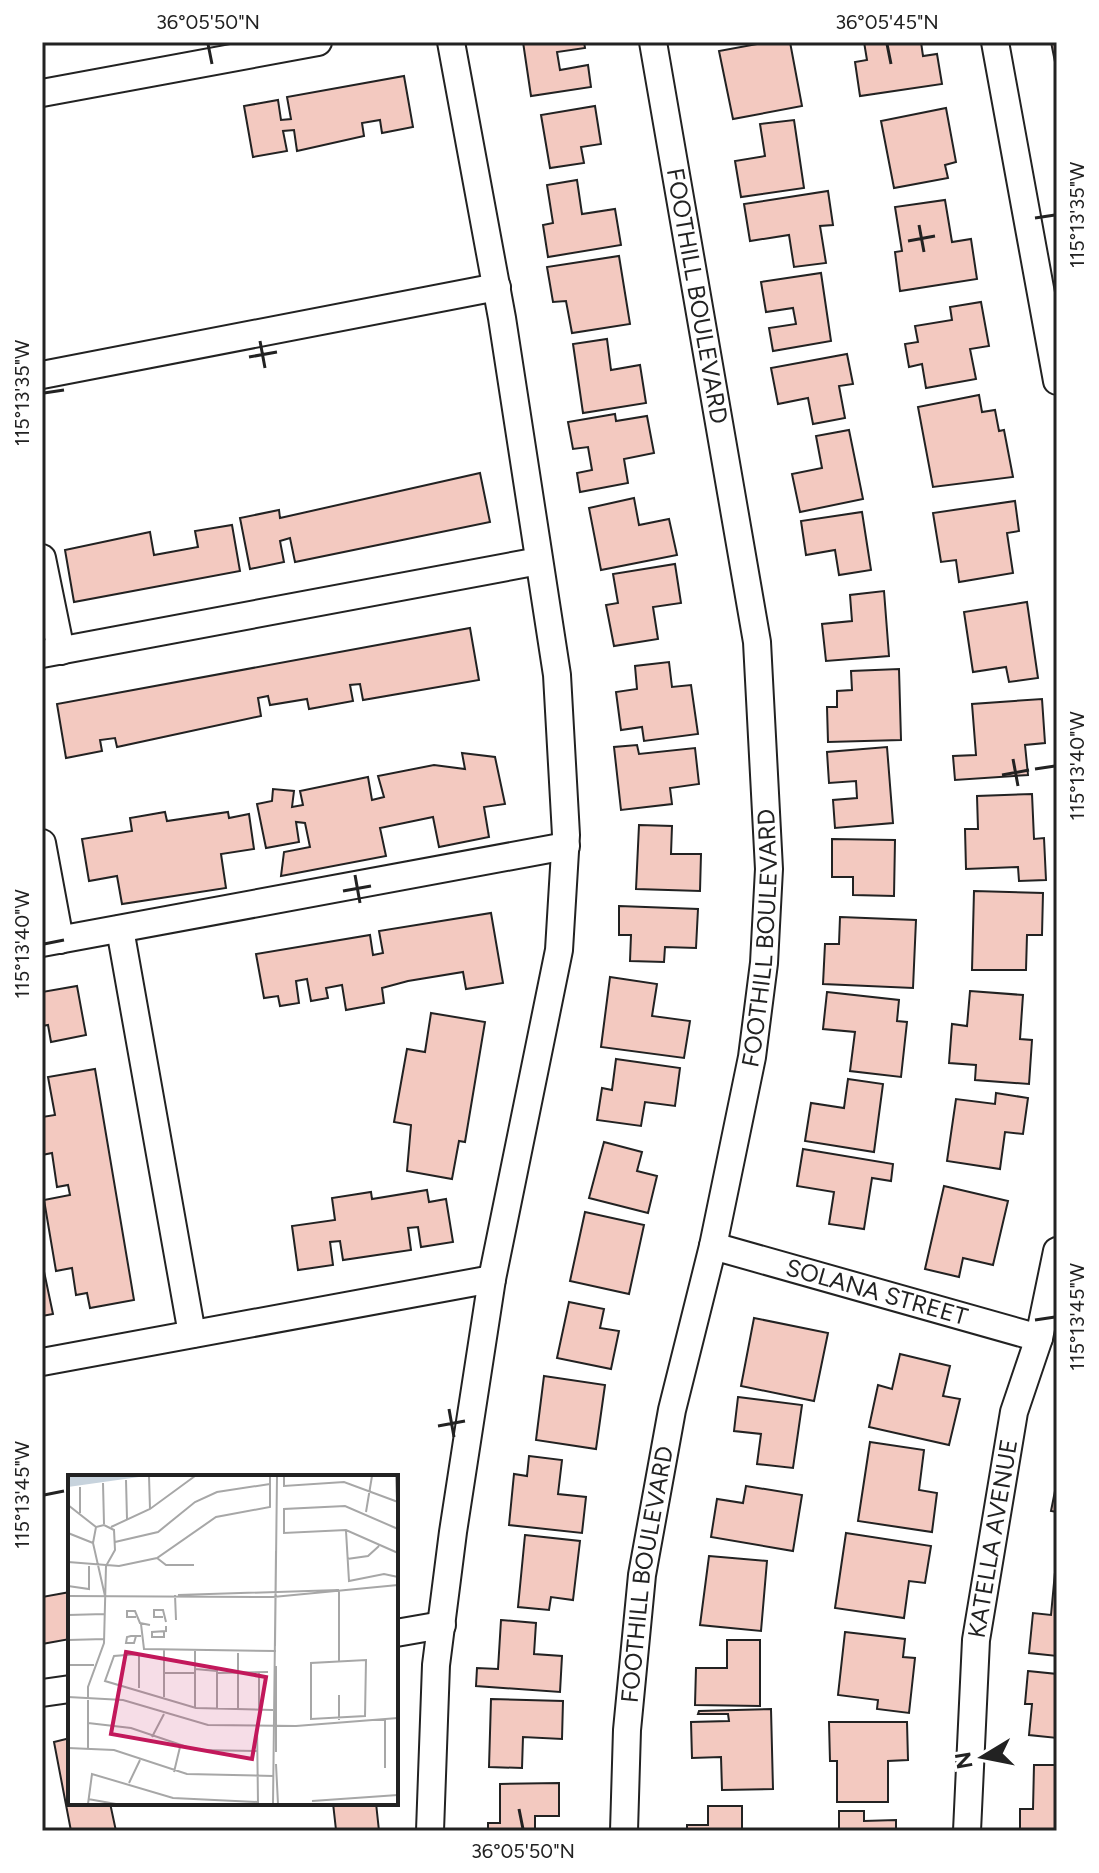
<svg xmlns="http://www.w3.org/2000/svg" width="1099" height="1873" viewBox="0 0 1099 1873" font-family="Figtree,sans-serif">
<rect width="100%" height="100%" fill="#fff"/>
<!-- building -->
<g fill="#f3c9c0" stroke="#222" stroke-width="2">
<path d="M523,42H584L585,48L557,52L560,70L588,65L591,87L531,96Z"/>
<path d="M768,42H790L802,106L733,119L719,51Z"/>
<path d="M864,42H921L923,56L937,54L942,84L860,96L855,62L867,60Z"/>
<path d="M1051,42H1057V66L1056,67Z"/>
<path d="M404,76L413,127L382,133L380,120L362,123L364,136L297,151L294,130L283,131L287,151L253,157L244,106L278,100L281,120L291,119L287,97Z"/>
<path d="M595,106L601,144L581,147L584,163L550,168L541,115Z"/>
<path d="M946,108L956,162L945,165L948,178L894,188L881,121Z"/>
<path d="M794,120L804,188L741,197L735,161L765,156L760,124Z"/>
<path d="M577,180L582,214L615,209L621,245L548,257L543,225L553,223L547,185Z"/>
<path d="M828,191L833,225L820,226L826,263L794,267L789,235L750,241L744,204Z"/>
<path d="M945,200L952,242L971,239L977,279L900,291L895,252L902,251L895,207Z"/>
<path d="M619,256L630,324L572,333L566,301L553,302L547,267Z"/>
<path d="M821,273L831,341L773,351L769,328L796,324L793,308L766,312L761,282Z"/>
<path d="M981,302L989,346L970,349L976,379L926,388L922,364L909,367L905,344L918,342L915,326L952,320L950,307Z"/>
<path d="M607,339L611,370L640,365L646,403L583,413L573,344Z"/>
<path d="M847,354L853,384L839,386L845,418L813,424L808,398L778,404L771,368Z"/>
<path d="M979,395L982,412L995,410L999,431L1004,430L1013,477L933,487L918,407Z"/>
<path d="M615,414L616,421L647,416L654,453L624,459L628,483L580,492L577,473L592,470L588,447L573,449L568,422Z"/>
<path d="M849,430L863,499L800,512L792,474L822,468L816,436Z"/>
<path d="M480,473L490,522L295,562L290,538L280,541L284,562L250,569L240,518L279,510L280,518Z"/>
<path d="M634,498L639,525L669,519L677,555L601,570L589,508Z"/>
<path d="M1015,501L1019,531L1007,533L1013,573L959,582L956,560L941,562L933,513Z"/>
<path d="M862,512L871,570L839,575L835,550L806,555L801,521Z"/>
<path d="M232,525L240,571L74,602L65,550L150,532L154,555L198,547L195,531Z"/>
<path d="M675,564L681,603L653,607L658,639L614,646L606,605L618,603L613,574Z"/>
<path d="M884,591L889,656L826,661L822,624L852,621L850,595Z"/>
<path d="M1027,602L1038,678L1009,682L1006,667L973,672L964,612Z"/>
<path d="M470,628L479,680L363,700L360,684L350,685L353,701L309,709L307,699L270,705L268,696L258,698L261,716L117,747L115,738L100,740L102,751L66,758L57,704Z"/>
<path d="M669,662L672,687L691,685L698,734L644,741L642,727L621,730L616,692L637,689L635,666Z"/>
<path d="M899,669L901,740L828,742L827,707H837V691L852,690L851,671Z"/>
<path d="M1042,699L1045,743L1025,745L1028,775L955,780L953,756L976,755L972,704Z"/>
<path d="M637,745L639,754L695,748L699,784L670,788L672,804L621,810L614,747Z"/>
<path d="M887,747L893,823L835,828L833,800L857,798L856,781L829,783L827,752Z"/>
<path d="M462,753L495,757L505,804L484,807L489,837L439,847L433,817L380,828L386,856L281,876L284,852L310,847L305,823L296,822L299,842L266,848L257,804L272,801L273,789L294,791L292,807L303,805L300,791L368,777L372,800L384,797L378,776L434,765L465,769Z"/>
<path d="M1032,794L1034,839L1044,838L1046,880L1019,881L1018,867L966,869L965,829H978L977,796Z"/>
<path d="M165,812L167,821L228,812L229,818L249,814L254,849L221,854L226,888L122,904L117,876L89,881L82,839L132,831L130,818Z"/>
<path d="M639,825L672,826L671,854H701L700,891L636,889Z"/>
<path d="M832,839L895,840L894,896L853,895V877H832Z"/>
<path d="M974,891L1043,893L1042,935H1027L1026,970H972Z"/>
<path d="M619,906L698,909L696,948L665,947L664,962L630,961L631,935H619Z"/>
<path d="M491,913L503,983L466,989L463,972L408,981L382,988L384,1003L346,1010L342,985L326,988L328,998L311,1001L307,979L296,981L299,1003L280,1006L278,996L264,998L256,954L370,935L373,955L383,953L379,931Z"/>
<path d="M840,917L916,920L913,988L823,984L825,944H839Z"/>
<path d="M610,977L657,984L652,1016L690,1021L684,1058L601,1047Z"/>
<path d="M77,986L86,1035L51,1042L48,1025L42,1026V992Z"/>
<path d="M970,991L1023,995L1020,1039L1032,1040L1029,1084L975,1080L976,1065L949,1063L952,1024L967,1026Z"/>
<path d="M827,992L899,1000L897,1021L907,1022L901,1077L850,1071L855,1032L823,1029Z"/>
<path d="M431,1013L485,1022L465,1142L459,1141L452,1179L407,1171L411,1125L394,1122L407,1049L425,1052Z"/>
<path d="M616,1059L680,1068L675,1106L645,1102L641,1126L597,1120L602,1088L612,1090Z"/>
<path d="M95,1069L134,1300L90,1308L87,1293L76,1295L72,1268L56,1271L44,1200L70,1195L68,1185L57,1187L52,1153L42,1155V1117L55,1115L48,1077Z"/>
<path d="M848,1079L883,1084L874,1152L805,1141L811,1103L844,1108Z"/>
<path d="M996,1093L1028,1098L1023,1134L1005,1132L1000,1169L947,1161L956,1099L995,1104Z"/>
<path d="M604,1142L642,1152L637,1171L657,1176L648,1213L589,1198Z"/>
<path d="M803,1149L893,1164L891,1181L872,1178L864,1229L829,1224L834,1192L797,1186Z"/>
<path d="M944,1186L1008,1201L993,1265L963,1258L959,1277L925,1269Z"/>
<path d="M427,1190L429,1202L446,1199L453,1242L421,1247L418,1227L408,1228L411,1250L343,1260L340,1241L330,1242L333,1265L298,1270L292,1226L335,1220L332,1198L371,1192L372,1199Z"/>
<path d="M585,1212L644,1225L629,1294L570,1281Z"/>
<path d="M42,1262L53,1314L42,1316Z"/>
<path d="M569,1302L604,1309L600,1328L619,1331L611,1369L557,1358Z"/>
<path d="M754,1318L828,1333L814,1401L741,1386Z"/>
<path d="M900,1354L950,1366L943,1396L960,1399L949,1445L869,1427L878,1385L892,1389Z"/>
<path d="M544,1376L605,1385L596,1449L536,1440Z"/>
<path d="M738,1397L802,1405L793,1468L757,1464L761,1434L734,1431Z"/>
<path d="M870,1442L924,1450L919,1490L937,1493L932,1532L858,1521Z"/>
<path d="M529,1456L562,1460L558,1494L586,1497L582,1533L509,1525L514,1474L527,1476Z"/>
<path d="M1057,1481V1512L1051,1511Z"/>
<path d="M746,1486L802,1495L793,1551L711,1537L717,1499L743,1503Z"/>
<path d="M846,1533L931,1546L925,1583L909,1581L904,1618L835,1608Z"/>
<path d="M525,1535L580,1541L573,1600L551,1597L549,1610L518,1607Z"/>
<path d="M709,1556L767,1561L761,1631L700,1625Z"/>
<path d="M1055,1572L1057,1656L1029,1653L1033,1613L1051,1615Z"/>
<path d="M70,1592V1639L42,1644V1597Z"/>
<path d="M501,1620L536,1623L534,1654L562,1656L560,1692L476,1686L477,1668L498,1669Z"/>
<path d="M845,1632L905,1639L903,1657L915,1658L909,1713L877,1709L878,1700L838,1695Z"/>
<path d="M727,1640H760V1706L695,1705L696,1668H727Z"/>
<path d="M1028,1671L1057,1674V1738L1029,1735L1032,1704H1025Z"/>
<path d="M491,1699L563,1701L562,1739L523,1737L522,1768L489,1767Z"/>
<path d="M771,1709L773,1789L722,1790L721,1757L692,1758L691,1722L729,1721L728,1714H698L699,1711Z"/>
<path d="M829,1722H907L908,1760L888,1761V1802H837V1761H830Z"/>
<path d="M70,1738V1803H110L116,1831H71L54,1742Z"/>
<path d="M1034,1765H1057V1831H1020V1809H1033Z"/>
<path d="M559,1783V1816H535V1830L559,1831H488V1823H500V1784Z"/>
<path d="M333,1803H376L379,1831H332L336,1830Z"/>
<path d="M708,1806H742V1831H687V1825H708Z"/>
<path d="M839,1811H864V1821L896,1820V1831H839Z"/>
</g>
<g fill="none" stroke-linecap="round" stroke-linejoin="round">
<defs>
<g id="minor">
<path d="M995,42L1057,381"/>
<path d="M42,93L318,42"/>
<path d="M42,375L497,287"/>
<path d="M42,558L61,651"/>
<path d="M42,654L539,561"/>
<path d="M42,843L60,940"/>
<path d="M120,929L192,1334"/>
<path d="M42,943L566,846"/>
<path id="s1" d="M713,1246L1039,1338"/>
<path d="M42,1362L492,1279"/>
<path d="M396,1633L442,1625"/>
<path d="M42,1693L70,1689"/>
<path d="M430,1831L436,1665L453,1532L492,1279L559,950L566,835L557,675L502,318L451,42"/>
<path id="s2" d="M624,1831L627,1730L642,1575L672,1410L713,1246L752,1057L764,963L769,869L757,642L653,42"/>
<path id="s3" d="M967,1831L976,1640L1014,1412L1039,1338L1057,1251"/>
</g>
</defs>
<!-- minor casing -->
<use href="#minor" stroke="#222" stroke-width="30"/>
<!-- minor -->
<use href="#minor" stroke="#fff" stroke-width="26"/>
</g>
<!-- ticks -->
<path fill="none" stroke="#222" stroke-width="3" d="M208,44L212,64M887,44L891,64M1035,218L1055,215M919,225L924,252M908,241L935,236M260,341L265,368M249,357L277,352M44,393L64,390M1013,759L1018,786M1035,769L1055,766M1002,775L1029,770M355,875L360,903M343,891L371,886M44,944L64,940M1035,1320L1055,1317M449,1409L454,1437M438,1426L465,1421M44,1495L64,1491M519,1809L523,1829"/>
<g text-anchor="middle" stroke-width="6" stroke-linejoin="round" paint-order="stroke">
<!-- street labels -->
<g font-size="24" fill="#222" stroke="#fff">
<text transform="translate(697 296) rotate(80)" y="8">FOOTHILL BOULEVARD</text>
<text dy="8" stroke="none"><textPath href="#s2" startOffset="906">FOOTHILL BOULEVARD</textPath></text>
<text dy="8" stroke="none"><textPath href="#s1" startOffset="170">SOLANA STREET</textPath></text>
<text dy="8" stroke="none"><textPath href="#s3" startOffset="294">KATELLA AVENUE</textPath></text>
<text dy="8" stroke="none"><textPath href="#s2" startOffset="258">FOOTHILL BOULEVARD</textPath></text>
</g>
</g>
<!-- overview -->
<g transform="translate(68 1475)">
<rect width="330" height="330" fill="#fff"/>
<path d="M0,1H78L0,12Z" fill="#c7d3dd"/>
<path fill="none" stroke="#a7a7a7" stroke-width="2" d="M81,1L82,34M216,1V11L276,7L330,27M328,1L329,26M58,5L59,44M35,8L36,49M12,12V38M0,30L28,52M298,37L304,1M43,52L82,34L127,1M330,54L277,31L216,34V58L278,55L330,78M278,56L281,106L316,99L330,102M0,58L25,68M47,67L90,57L127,27L149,17L202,9M89,83L98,90H126M279,84L300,81L311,71M0,87L51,91L89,83L148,42L202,32V1M0,111L21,114V91M271,115V186M107,120L108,145M110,120L271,115M0,121L205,122L330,110M0,140L37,139M68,142H59V136H67L72,148L82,150M95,142H86V135H95L98,147M73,149L76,174L208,176M96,156V162H84V157L98,156V151M68,161L66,168H58L59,162L63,161H73M0,165L37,164M207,171L209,1M96,174V222M127,174V233M170,178V235M71,179L46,181L37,206L128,233L205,235M298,185L297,241L243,244V188ZM0,190H26M127,194L149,196V235M191,197V235M96,198H127M149,198L200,197M71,213V180M0,222L55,225L140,250L228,251L330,243M317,244V293M271,245V220M20,248L63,253L128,275L190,276M189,250L190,328M84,262L96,239M0,273L46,275L119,299L205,301M20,273V212L36,168L38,91L47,75L46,55L36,50L28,52L25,68L37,121M208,277V191M208,289L210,329M106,297L112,272M61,308L72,285M20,324L48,329M244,326L330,320M20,329L24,299L105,323L190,327M205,329L208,76"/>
<path fill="#c2185b" fill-opacity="0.15" stroke="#c2185b" stroke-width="4" d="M58,177L198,202L184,284L43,259Z"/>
<rect width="330" height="330" fill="none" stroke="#222" stroke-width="4"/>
</g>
<!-- border -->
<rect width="1099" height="1873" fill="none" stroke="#ffffff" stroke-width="88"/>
<!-- north arrow -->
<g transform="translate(983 1757) rotate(260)" stroke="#ffffff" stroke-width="6" paint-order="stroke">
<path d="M0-6L14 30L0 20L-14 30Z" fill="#222222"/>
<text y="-12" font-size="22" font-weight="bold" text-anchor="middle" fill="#222222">N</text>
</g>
<rect x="44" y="44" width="1011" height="1785" fill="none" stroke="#222" stroke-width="3"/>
<g font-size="20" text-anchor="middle" fill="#222">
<text x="208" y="29">36°05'50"N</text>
<text x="887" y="29">36°05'45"N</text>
<text transform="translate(1077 215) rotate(-90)" y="7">115°13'35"W</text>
<text transform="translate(22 393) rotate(-90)" y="7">115°13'35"W</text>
<text transform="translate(1077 766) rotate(-90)" y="7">115°13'40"W</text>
<text transform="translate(22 944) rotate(-90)" y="7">115°13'40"W</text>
<text transform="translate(1077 1317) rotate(-90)" y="7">115°13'45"W</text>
<text transform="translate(22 1495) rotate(-90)" y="7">115°13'45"W</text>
<text x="523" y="1858">36°05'50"N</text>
</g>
</svg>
